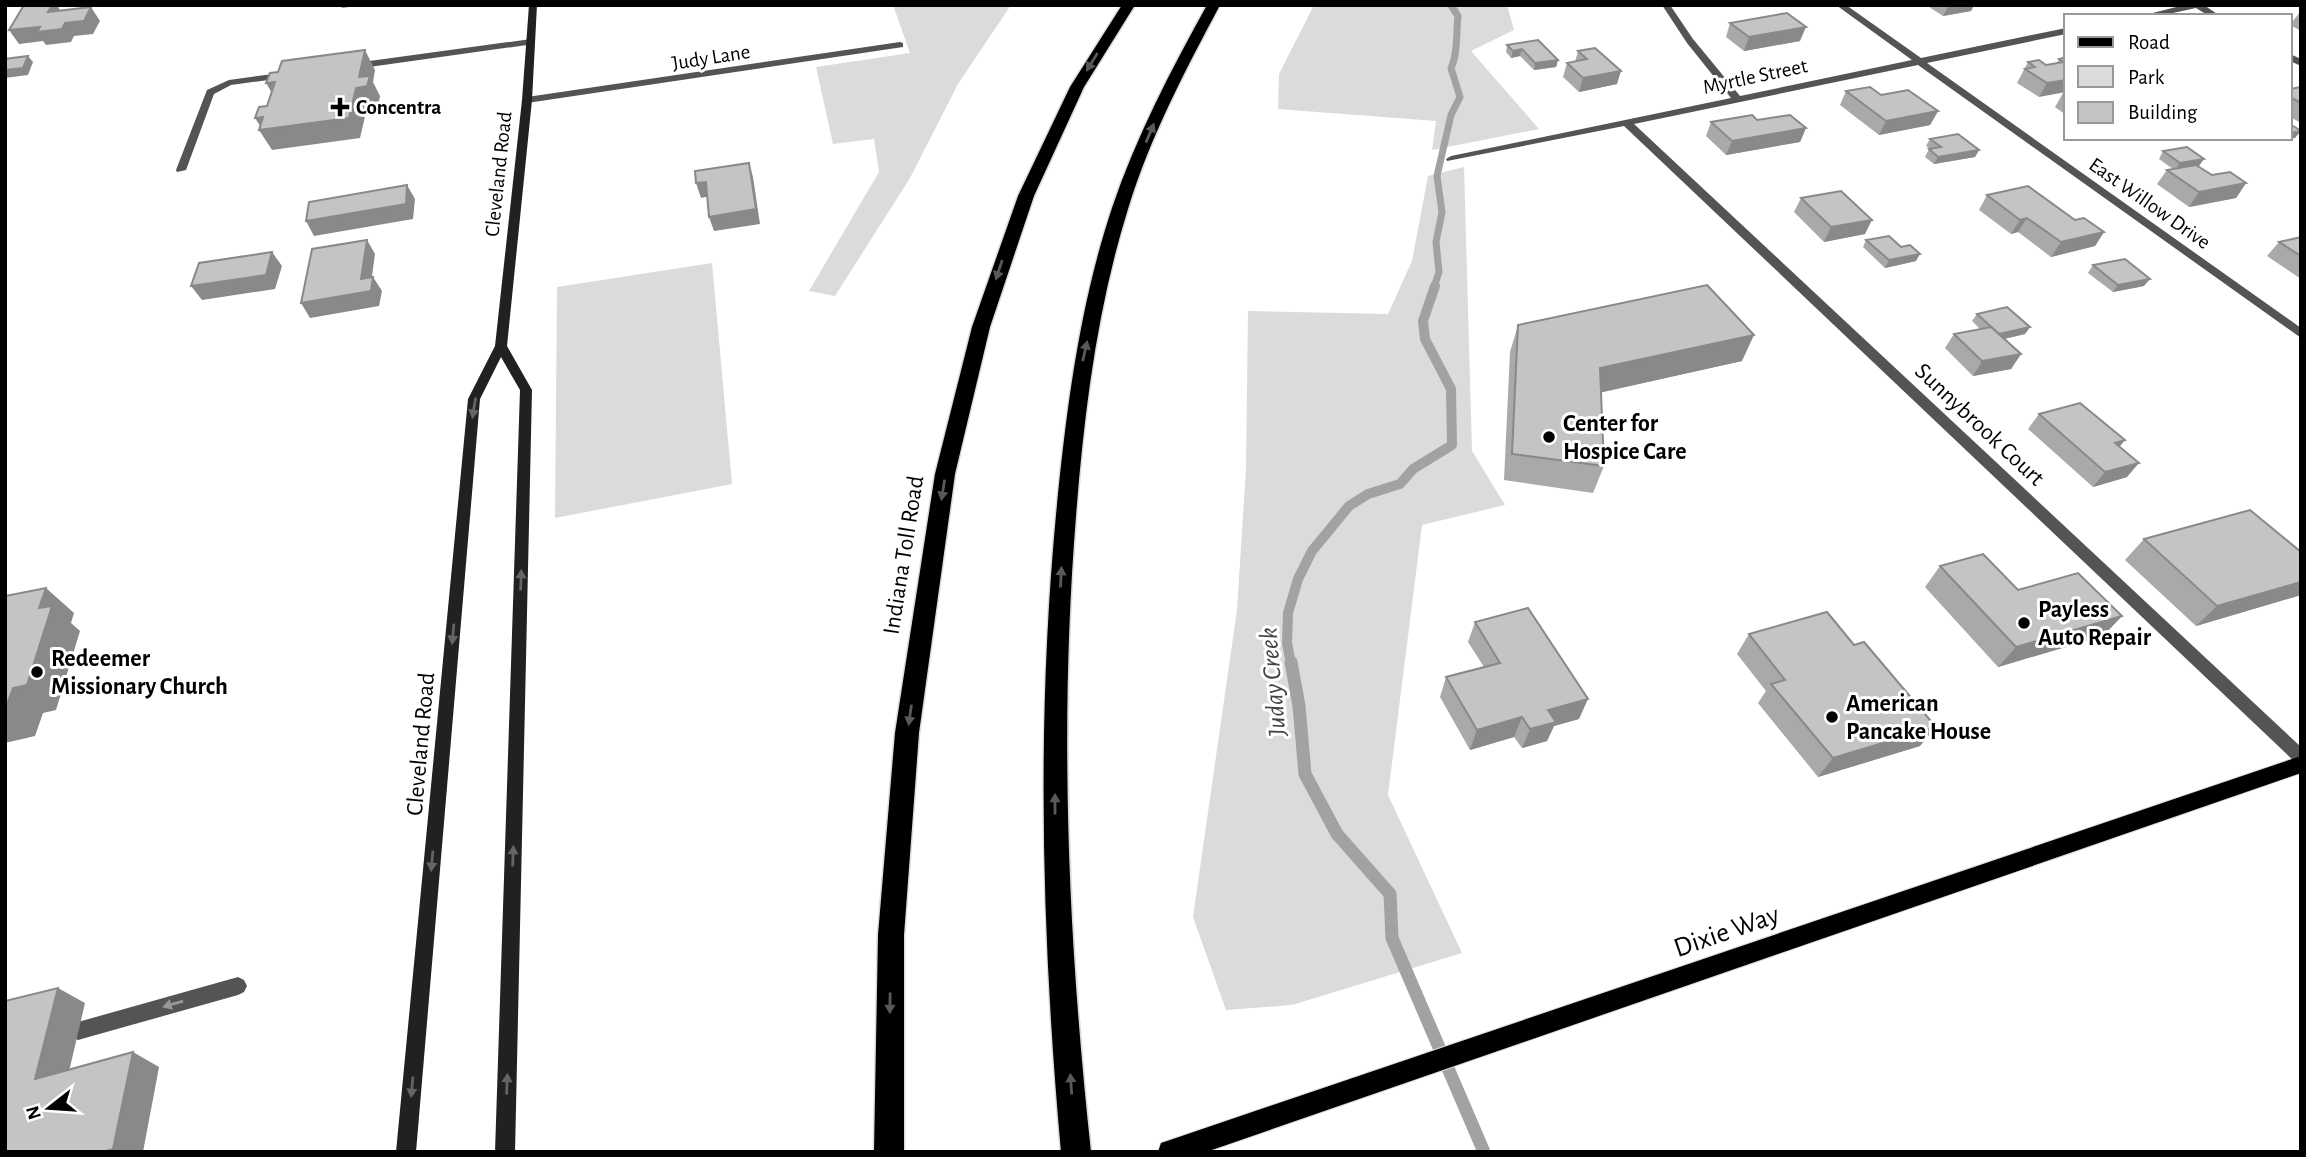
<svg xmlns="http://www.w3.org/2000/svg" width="2306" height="1157" viewBox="0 0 2306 1157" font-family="'Alegreya Sans',sans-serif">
<rect width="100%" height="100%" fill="#fff"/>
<!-- green -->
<g fill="#dbdbdb">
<path d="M893,5H1011L958,84L910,178L835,296L809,291L879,172L874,139L833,144L816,67L910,53Z"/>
<path d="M1314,5H1507L1514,30L1471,51L1539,129L1432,150L1436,121L1278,109L1279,74Z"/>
<path d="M1464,167L1472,451L1505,505L1422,525L1388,795L1462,953L1292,1005L1226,1010L1193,917L1237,610L1246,469L1248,311L1388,314L1412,261L1428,176Z"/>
<path d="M712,263L732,484L555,518L557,287Z"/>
</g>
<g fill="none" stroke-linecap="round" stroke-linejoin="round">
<!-- stream-far2 -->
<path stroke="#a2a2a2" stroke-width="7" d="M1434,287L1439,272L1436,242L1442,212L1437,176L1451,115L1460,97L1451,68C1458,55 1456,32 1458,16L1451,5"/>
<!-- stream-far1 -->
<path stroke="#a2a2a2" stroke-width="10" d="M1291,664L1287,643L1288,613L1298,579L1312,551L1349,506L1368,494L1400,484L1413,469L1452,445L1451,389L1425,339L1423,321L1435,286"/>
<!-- stream -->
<path stroke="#a2a2a2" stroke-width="13" d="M1291,662L1299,706L1305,774L1337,834L1390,894L1392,938L1484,1152"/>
<defs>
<path id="primary" d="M2301,756V773L1206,1152H1158L1161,1143L1170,1140Z"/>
<g id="motorway">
<path d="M1122,5H1135L1084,87L1034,196L990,327L955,474L919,733L904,935V1152H874L878,935L895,733L935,474L972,327L1018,196L1070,87Z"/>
<path d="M1207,5H1220C1185,71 1150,137 1128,209C1097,308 1084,413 1076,516C1059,729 1068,940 1091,1152H1061C1042,940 1036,728 1056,515C1066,412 1079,307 1112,208C1136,137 1171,70 1207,5Z"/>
</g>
</defs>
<!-- primary casing -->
<use href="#primary" stroke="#dbdbdb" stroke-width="2"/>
<!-- motorway casing -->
<use href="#motorway" stroke="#dbdbdb" stroke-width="3"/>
<!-- service -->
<g fill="#545454" fill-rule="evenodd">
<path d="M531,39L535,42L534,44L355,69L350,66L355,63Z"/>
<path d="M287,72L290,73V77L231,85L214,94L186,170L177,172L176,170L207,90L229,80Z"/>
<path d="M238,977L244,980L247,986L244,992L238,995L78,1040L72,1037L69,1031L72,1025L78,1022Z"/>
</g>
<!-- minor -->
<g fill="#545454" fill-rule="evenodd">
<path d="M1662,5H1670L1693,39L1740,96L1912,60L1836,5H1846L1921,58L2066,28V34L1927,63L2301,328V338L1918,65L1634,124L2301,747V764L2295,762L1624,126L1447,161L1446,159L1451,156L1731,98L1687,43Z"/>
<path d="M2184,5H2204L2220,16H2209L2196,8L2159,16H2141Z"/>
<path d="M900,42L903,43V47L527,103L522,100L527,97Z"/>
<path d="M2290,54L2301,59V66L2290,61Z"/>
</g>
<!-- secondary -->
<path fill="#212121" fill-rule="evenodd" d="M529,5H537L532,100L507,346L532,390L515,1152H495L520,390L501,357L480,399L416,1152H396L468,399L495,346L522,100Z"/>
<!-- primary -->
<use href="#primary" fill="#000" fill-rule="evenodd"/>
<!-- motorway -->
<use href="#motorway" fill="#000" fill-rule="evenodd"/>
</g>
<!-- wall -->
<g fill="#a9a9a9">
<path d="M1926,5H1974L1971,11L1943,16Z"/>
<path d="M2300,12H2301V31L2290,25Z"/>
<path d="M1730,23L1800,41L1744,51L1726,37Z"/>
<path d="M1507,45L1558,60L1556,67L1534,70L1520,56L1511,58L1506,52Z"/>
<path d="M1578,51L1617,84L1579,92L1563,77L1567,63L1575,62Z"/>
<path d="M2066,57L2039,97L2017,83L2028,62L2046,65L2057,63L2059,59Z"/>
<path d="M2301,87V123L2290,117V89Z"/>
<path d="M1846,91L1881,95L1938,111L1930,125L1879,135L1840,105Z"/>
<path d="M2066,92V115L2055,107L2063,93Z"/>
<path d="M1757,120L1806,128L1800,142L1726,155L1706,136L1711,122Z"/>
<path d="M1930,139L1979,150L1975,157L1934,164L1925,157L1929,149H1930L1926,146Z"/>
<path d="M2163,151L2198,166L2212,175L2246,183L2236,198L2189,207L2157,184L2167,170L2173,169L2159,159Z"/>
<path d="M1987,195L2075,220L2104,232L2095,246L2051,257L2018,232L2011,234L1979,210Z"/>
<path d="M1801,198L1865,234L1824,242L1794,212Z"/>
<path d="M2301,237V279L2267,256L2279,242Z"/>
<path d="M1866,240L1916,261L1885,268L1863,247Z"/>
<path d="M2093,265L2144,286L2113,292L2088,273Z"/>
<path d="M1977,314L2030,327L2025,334L2004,339L2021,354L2011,369L1973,376L1945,348L1954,334L1980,329L1972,321Z"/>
<path d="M1518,325L1742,361L1601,392L1604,466L1593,493L1504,480L1510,352Z"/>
<path d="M2039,414L2120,447L2127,477L2093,487L2028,429Z"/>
<path d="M2144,539L2301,552V595L2196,626L2125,560Z"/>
<path d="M1940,566L2018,590L2122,616L2103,636L1998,667L1925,587Z"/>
<path d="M1475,622L1579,719L1554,726L1547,741L1522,748L1514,737L1470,750L1440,697L1446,677L1484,667L1468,642Z"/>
<path d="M1749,634L1854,645L1920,746L1818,777L1758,703L1766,691L1737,654Z"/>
</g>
<!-- shaded-wall -->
<g fill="#898989">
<path d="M52,5H57L63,15L48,12Z"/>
<path d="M341,5H364L342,8Z"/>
<path d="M1949,5H1974L1971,11L1943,16Z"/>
<path d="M91,7L100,21L93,34L74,36L71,42L46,45L43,41L19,44L9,30L65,23Z"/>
<path d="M1806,27L1800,41L1744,51L1749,37Z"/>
<path d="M1522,49L1520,56L1511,58L1513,51Z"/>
<path d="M365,50L375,70L373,82L380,96L378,107L367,108L360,138L272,150L259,130L262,129L255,118Z"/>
<path d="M28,56L33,62L28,75L5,78V70Z"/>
<path d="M1558,60L1556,67L1534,70L1535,63Z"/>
<path d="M1621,71L1617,84L1579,92L1583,78Z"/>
<path d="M2066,80V92L2039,97L2047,83Z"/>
<path d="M275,82L278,103L266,83Z"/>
<path d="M1938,111L1930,125L1879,135L1886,121Z"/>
<path d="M1806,128L1800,142L1726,155L1732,141Z"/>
<path d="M2301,131L2295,138L2277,141L2279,138H2290V133Z"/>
<path d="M1979,150L1975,157L1934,164L1938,157Z"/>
<path d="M2204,159L2199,166L2175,170L2180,163Z"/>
<path d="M749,163L753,177L760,224L714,231L709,217Z"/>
<path d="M706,182L710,196L701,198L696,183Z"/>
<path d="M2246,183L2236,198L2189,207L2199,192Z"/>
<path d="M407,185L415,199L413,219L314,236L306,221Z"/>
<path d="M2027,218L2018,232L2011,234L2020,220Z"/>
<path d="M1872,220L1865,234L1824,242L1831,227Z"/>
<path d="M2104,232L2095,246L2051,257L2061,242Z"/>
<path d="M367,240L375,254L370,291L373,277L382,291L379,306L310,318L301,303L361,279Z"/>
<path d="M272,252L282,266L275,289L202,300L191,286Z"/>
<path d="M1920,254L1916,261L1885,268L1889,260Z"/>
<path d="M2150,279L2144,286L2113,292L2118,285Z"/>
<path d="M2030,327L2025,334L1995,341L1999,334Z"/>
<path d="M1754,335L1742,361L1590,395L1600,368Z"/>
<path d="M2021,354L2011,369L1973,376L1982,361Z"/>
<path d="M2125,440L2113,455L2115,443Z"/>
<path d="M2139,463L2127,477L2093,487L2105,472Z"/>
<path d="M2301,582V595L2196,626L2217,606Z"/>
<path d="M46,588L74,613L71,623L80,631L56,710L43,713L35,736L5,743V710Z"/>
<path d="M2122,616L2103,636L1998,667L2016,647Z"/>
<path d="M1588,699L1579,719L1554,726L1547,741L1522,748L1530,729L1548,710Z"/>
<path d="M1522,717L1514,737L1470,750L1477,730Z"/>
<path d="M1936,727L1920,746L1818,777L1833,758Z"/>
<path d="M58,988L85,1003L64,1093L35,1079Z"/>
<path d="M133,1052L159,1067L143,1152H102Z"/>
</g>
<!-- building -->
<g fill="#c4c4c4" stroke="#898989" stroke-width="2">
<path d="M24,5H52L48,12L91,7L84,21L65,23L62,29L37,32L40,27L9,30Z"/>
<path d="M1787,13L1806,27L1749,37L1730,23Z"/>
<path d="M1538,40L1558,60L1535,63L1522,49L1513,51L1507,45Z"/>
<path d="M1595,48L1621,71L1583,78L1567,63L1587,59L1578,51Z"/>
<path d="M365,50L359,77L370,76L367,86L356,88L349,118L259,130L263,117L255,118L259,107L267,106L275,82L266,83L270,73L278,72L282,61Z"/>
<path d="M28,56L23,68L5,70V59Z"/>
<path d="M2066,57V80L2047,83L2025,69L2035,67L2028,62L2039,60L2046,65L2064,62L2059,59Z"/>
<path d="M1870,87L1881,95L1908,90L1938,111L1886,121L1846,91Z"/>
<path d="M2301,87V103L2290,97V89Z"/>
<path d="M1752,115L1757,120L1790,115L1806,128L1732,141L1711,122Z"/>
<path d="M2290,124L2301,131L2290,133Z"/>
<path d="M1958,134L1979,150L1938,157L1929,149L1941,147L1930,139Z"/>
<path d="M2187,147L2204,159L2180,163L2163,151Z"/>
<path d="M749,163L756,209L709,217L706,182L696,183L695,171Z"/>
<path d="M2196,165L2212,175L2230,172L2246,183L2199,192L2167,170Z"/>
<path d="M407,185L406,204L306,221L309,202Z"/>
<path d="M2028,186L2075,220L2084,218L2104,232L2061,242L2027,218L2020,220L1987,195Z"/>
<path d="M1841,191L1872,220L1831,227L1801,198Z"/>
<path d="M1889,236L1901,247L1910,245L1920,254L1889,260L1866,240Z"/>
<path d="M2301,237V256L2279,242Z"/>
<path d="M367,240L361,279L373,277L371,291L301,303L312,249Z"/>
<path d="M272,252L266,275L191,286L199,263Z"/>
<path d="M2125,259L2150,279L2118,285L2093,265Z"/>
<path d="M1707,285L1754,335L1600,368L1604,466L1512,454L1518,325Z"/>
<path d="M2007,307L2030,327L1999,334L1977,314Z"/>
<path d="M1991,327L2021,354L1982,361L1954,334Z"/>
<path d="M2080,403L2125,440L2115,443L2139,463L2105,472L2039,414Z"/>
<path d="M2250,510L2301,552V582L2217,606L2144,539Z"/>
<path d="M1983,554L2018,590L2078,573L2122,616L2016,647L1940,566Z"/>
<path d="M46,588L39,608L52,606L27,685L13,688L5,710V596Z"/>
<path d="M1528,608L1588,699L1548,710L1556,722L1530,729L1522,717L1477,730L1446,677L1500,663L1475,622Z"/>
<path d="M1827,612L1854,645L1864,642L1936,727L1833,758L1771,684L1785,680L1749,634Z"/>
<path d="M58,988L35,1079L133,1052L113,1149L102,1152H5V1001Z"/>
</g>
<!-- one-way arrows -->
<defs><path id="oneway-solid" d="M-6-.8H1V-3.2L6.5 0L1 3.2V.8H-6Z" transform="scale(1.75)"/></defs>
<g fill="#595959">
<use href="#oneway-solid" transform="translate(1092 62) rotate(122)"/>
<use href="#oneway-solid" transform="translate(1150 133) rotate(-67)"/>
<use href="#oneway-solid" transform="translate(999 270) rotate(108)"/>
<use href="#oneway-solid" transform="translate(1085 351) rotate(-77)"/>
<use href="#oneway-solid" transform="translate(943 490) rotate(99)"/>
<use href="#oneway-solid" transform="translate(1061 577) rotate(-87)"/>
<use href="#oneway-solid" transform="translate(910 715) rotate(98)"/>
<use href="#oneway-solid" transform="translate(1055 804) rotate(-90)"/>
<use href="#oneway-solid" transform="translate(890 1003) rotate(91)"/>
<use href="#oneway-solid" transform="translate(1071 1084) rotate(-94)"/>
</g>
<g fill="#646464">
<use href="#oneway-solid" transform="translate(474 408) rotate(99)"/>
<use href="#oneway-solid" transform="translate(521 580) rotate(-88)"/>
<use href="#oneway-solid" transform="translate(453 634) rotate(95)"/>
<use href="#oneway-solid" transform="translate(513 856) rotate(-88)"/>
<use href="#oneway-solid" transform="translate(432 861) rotate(95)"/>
<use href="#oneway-solid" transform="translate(507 1084) rotate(-88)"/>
<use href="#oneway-solid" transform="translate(412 1087) rotate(95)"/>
</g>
<use fill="#989898" href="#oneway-solid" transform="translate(173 1004) rotate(164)"/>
<!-- markers -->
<g fill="#000" stroke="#fff" stroke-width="2.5">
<path d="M336.5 96.5h7v7h7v7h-7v7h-7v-7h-7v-7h7z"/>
<circle cx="1549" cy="437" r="7"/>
<circle cx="2024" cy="623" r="7"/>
<circle cx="37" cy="672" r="7"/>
<circle cx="1832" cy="717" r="7"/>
</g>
<g text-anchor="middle" stroke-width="6" stroke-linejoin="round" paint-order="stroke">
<!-- far-street labels -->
<g font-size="21" fill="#000" stroke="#fff">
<text transform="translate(711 57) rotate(-9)" y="7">Judy Lane</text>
<text transform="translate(1755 76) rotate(-12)" y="7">Myrtle Street</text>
<text transform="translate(498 174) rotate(-84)" y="7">Cleveland Road</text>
<text transform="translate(2150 203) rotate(35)" y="7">East Willow Drive</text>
</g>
<!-- far-poi labels -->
<g font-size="21" font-weight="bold" fill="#000" stroke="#fff" text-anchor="start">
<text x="356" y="114">Concentra</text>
</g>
<!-- poi labels -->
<g font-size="24" font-weight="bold" fill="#000" stroke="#fff" text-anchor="start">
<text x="1563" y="431">Center for<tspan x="1563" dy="28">Hospice Care</tspan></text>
<text x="2038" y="617">Payless<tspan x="2038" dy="28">Auto Repair</tspan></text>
<text x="51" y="666">Redeemer<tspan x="51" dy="28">Missionary Church</tspan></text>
<text x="1846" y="711">American<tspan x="1846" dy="28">Pancake House</tspan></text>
</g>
<!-- street labels -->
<g font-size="24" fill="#000" stroke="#fff">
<text transform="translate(1980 424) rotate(43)" y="8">Sunnybrook Court</text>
<text transform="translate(903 555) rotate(-81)" y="8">Indiana Toll Road</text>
<text transform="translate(420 744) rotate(-85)" y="8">Cleveland Road</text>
</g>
<!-- water labels -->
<g font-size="26" font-style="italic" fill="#434343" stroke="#fff">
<text transform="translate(1272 682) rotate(-95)" y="9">Juday Creek</text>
</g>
<!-- near-street labels -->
<g font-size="28" fill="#000" stroke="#fff">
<text transform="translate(1726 930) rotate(-19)" y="10">Dixie Way</text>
</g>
</g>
<!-- border -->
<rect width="2306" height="1157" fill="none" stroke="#000000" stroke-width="14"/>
<!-- legend -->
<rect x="2064" y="14" width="228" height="126" fill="#ffffff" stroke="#999999" stroke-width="2"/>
<rect x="2078" y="37" width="35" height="10" fill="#000000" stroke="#999999" stroke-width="2"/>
<text x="2128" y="49" font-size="21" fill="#000000">Road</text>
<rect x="2078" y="66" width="35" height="21" fill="#dbdbdb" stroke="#999999" stroke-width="2"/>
<text x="2128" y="84" font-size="21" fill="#000000">Park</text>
<rect x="2078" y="102" width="35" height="21" fill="#c4c4c4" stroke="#999999" stroke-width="2"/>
<text x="2128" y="119" font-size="21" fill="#000000">Building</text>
<!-- north arrow -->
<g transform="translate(49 1108) rotate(253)" stroke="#ffffff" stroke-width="5" paint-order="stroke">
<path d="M0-5L12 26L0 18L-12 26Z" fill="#000000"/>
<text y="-10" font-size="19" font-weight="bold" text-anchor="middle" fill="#000000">N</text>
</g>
</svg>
